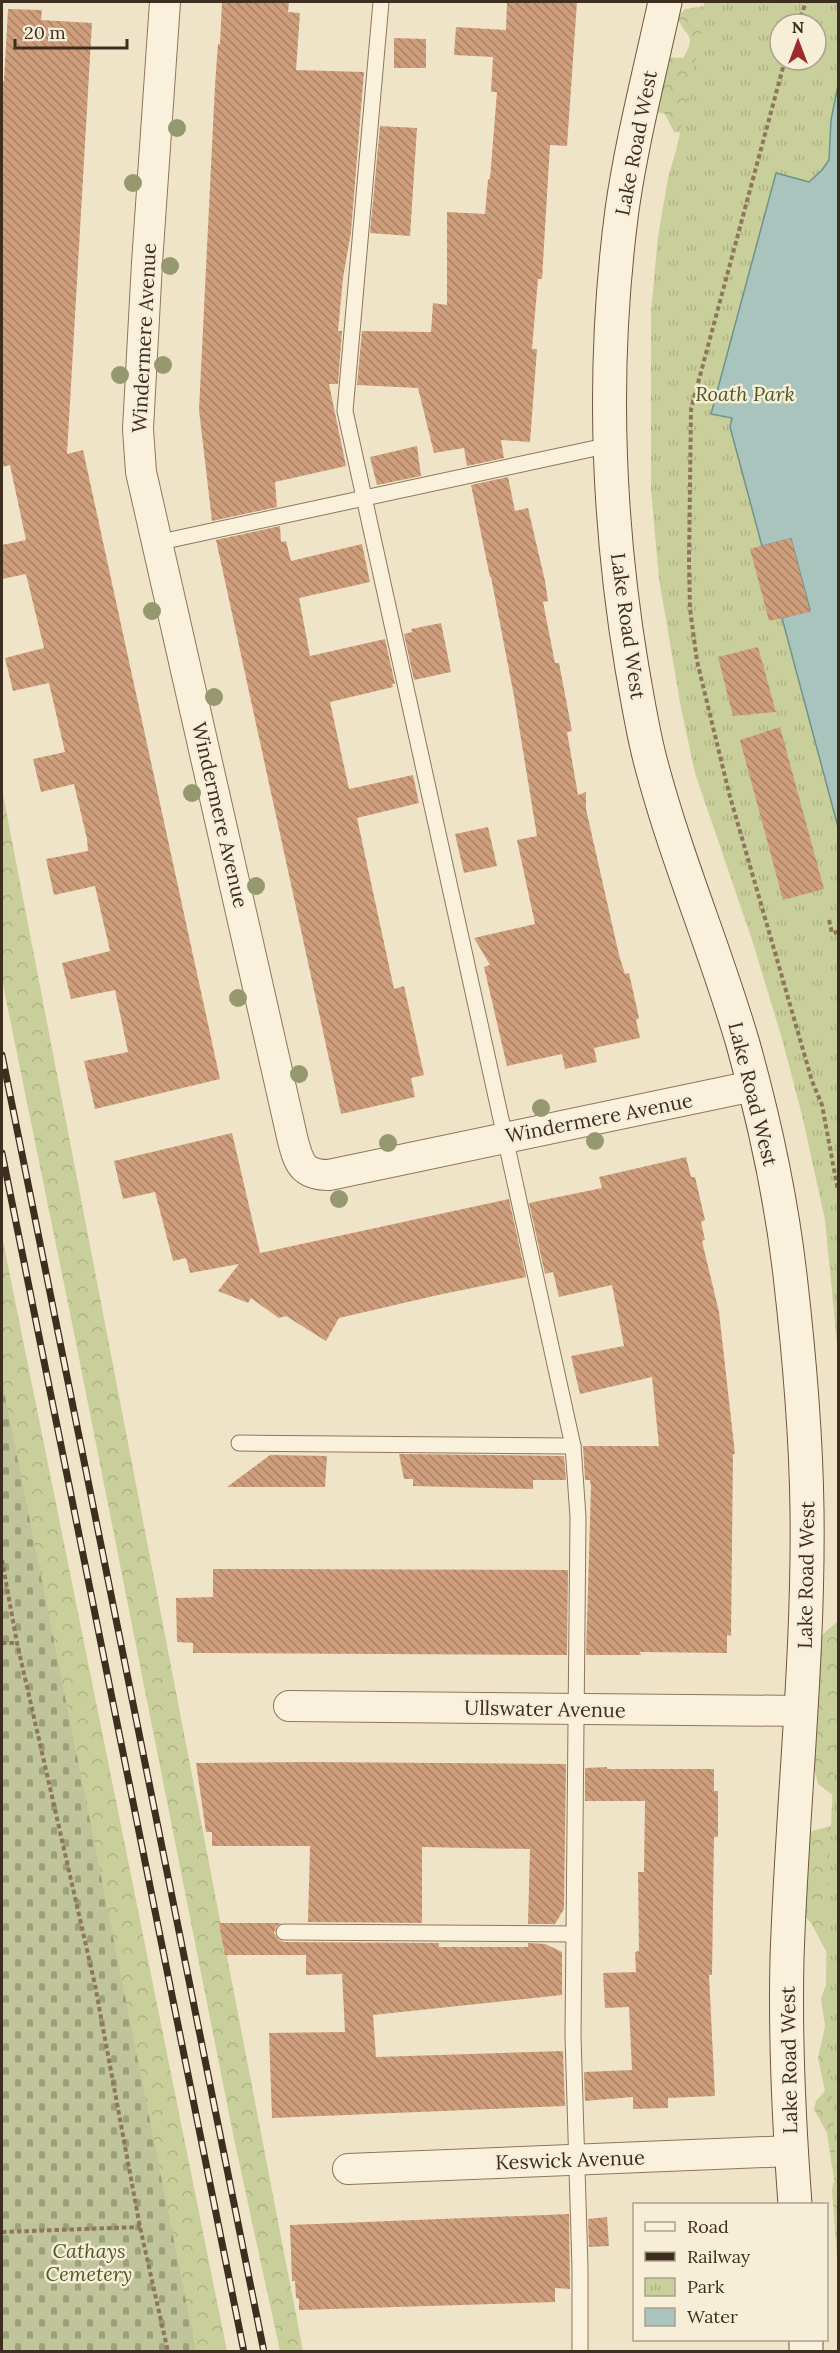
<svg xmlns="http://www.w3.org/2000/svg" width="840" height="2353" viewBox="0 0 840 2353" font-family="Lora,serif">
<defs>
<pattern id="forest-crowns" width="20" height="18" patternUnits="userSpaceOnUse" patternTransform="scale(1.5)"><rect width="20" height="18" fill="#c9cf9b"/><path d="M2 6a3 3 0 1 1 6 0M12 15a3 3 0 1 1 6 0" fill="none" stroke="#aeb285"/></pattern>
<pattern id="cemetery-stones" width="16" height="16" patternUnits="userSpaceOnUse" patternTransform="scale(1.5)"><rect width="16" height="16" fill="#bfc49a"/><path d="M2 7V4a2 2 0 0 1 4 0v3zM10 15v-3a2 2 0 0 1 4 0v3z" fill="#9ca07d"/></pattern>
<pattern id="park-tufts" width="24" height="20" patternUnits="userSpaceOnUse" patternTransform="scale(1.5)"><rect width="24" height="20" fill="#c9cf9b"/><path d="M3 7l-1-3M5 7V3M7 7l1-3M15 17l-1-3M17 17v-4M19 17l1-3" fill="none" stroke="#aeb285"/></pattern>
<pattern id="building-back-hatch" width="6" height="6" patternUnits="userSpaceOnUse" patternTransform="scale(1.5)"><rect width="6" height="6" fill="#cf9f7d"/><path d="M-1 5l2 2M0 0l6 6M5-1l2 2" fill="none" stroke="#a98266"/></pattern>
</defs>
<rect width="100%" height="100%" fill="#f0e4c8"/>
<!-- forest -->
<g fill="url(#forest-crowns)">
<path d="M704,2H770L780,24V60L684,133L674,132L665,114L649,110L665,57L683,58C699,32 683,37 678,17L685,9L704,6Z"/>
<path d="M2,789L303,2351H280L234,2139L74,1333L2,980Z"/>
<path d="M2,1236L227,2351H184L2,1460Z"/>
<path d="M838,1621V1799L818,1784L787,1662L793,1651L814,1642Z"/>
<path d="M838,1824V2272L832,2190L834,2180L827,2133L814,2109L816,2101L825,2091L818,2058L825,2027L821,1998L826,1985L827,1953L811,1923L799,1910L806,1842L812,1831Z"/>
</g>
<!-- cemetery -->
<path fill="url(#cemetery-stones)" d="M2,1381L196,2351H2Z"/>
<!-- park -->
<g fill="url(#park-tufts)" fill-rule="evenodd">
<path d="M708,2H838V1354L825,1220L802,1115L782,1039L753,943L695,773L681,708L659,579L651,490V312L658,236L668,178L677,147ZM780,24H816V60H780Z"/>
<path d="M838,1666V2211L826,1985L827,1917Z"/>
</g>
<!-- water -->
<path fill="#a9c4bc" stroke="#6f938a" stroke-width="1.5" d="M838,85V827L782,618L810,610L791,539L762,546L730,427L732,418L711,414L776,173L809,182L822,170L829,160L831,120Z"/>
<!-- building -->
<g fill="url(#building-back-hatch)">
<path d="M222,2H289L288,12L300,13L296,70L364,72L351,232L343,278L338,331H342L338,384H329L346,466L275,482L277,507L212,521L199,410L215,85L218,44H220Z"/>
<path d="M507,2H577L567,146L550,145L542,279H538L532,349H537L530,442L501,440L504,458L467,466L464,448L434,453L418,388L357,385L362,331L431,332L433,303L447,305V212L485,214L488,179H490L497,92H491L493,57L454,55L456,27L506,30Z"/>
<path d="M8,9L42,10L41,20L92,23L67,454L83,450L220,1079L95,1109L84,1061L128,1052L115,990L71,999L62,963L110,951L95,886L54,895L46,859L88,851L87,839L74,784L41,792L33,759L65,752L49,683L13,691L5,658L44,648L26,574L2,579V545L26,540L10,465L2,467V81H4Z"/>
<path d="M394,38L426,39V68H394Z"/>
<path d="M380,126L417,128L410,236L370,233Z"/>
<path d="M417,446L421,476L377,485L370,457Z"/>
<path d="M508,477L515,511L528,508L545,581L548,601L543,602L555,663H559L572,731L567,732L578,795L586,792V809L619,955L625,974L629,973L639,1018L636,1020L640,1038L594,1048L597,1062L565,1069L562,1054L507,1066L484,967L490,965L474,938L535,924L517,840L537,836L514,696L491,577H490L471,485Z"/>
<path d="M280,526L281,542L286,541L291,561L362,544L370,582L299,598L310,656L385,639L395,684H392L393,687L330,702L349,789L413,775L419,803L357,818L394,989L404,986L424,1075L411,1078L415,1097L341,1114L216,540Z"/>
<path d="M791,538L810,612L769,621L750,549Z"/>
<path d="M441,623L451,672L414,680L404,634L412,632L411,629Z"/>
<path d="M758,647L776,712L733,716L718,657Z"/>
<path d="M780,727L824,889L783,900L740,740Z"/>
<path d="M488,827L497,866L464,873L455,834Z"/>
<path d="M232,1133L260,1253L509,1199L526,1277L438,1295L339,1318L326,1341L286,1316L279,1318L251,1298L248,1303L218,1291L239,1264L190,1273L186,1258L173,1261L155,1192L123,1199L114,1161Z"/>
<path d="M686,1157L691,1177H695L705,1220L701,1222L705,1240L702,1241L719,1312L735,1454H733L731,1636L727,1635V1653L640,1652L641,1655H586L591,1487L590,1480H585L583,1446H659L652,1377L580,1394L571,1356L624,1346L612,1285L559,1297L553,1272L545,1274L529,1203L602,1188L599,1177Z"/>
<path d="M399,1454L564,1456L566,1480H533V1489L413,1486V1479H404Z"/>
<path d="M270,1455L327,1456L325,1487H227Z"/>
<path d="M213,1569L568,1570L567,1655L193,1653V1643L177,1642L176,1598L213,1597Z"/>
<path d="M309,1762L566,1764L564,1909L555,1924H528L530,1849L422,1847V1923L308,1922L310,1846H212V1832H206L196,1763Z"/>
<path d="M607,1767V1769H714V1791H718V1837H714L712,1975H709L715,2096L668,2098V2108L633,2109V2097L585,2101L584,2072L632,2070L629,2007L605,2008L603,1973L636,1972L635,1952L639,1951L638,1872H644L645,1801H585V1768Z"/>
<path d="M219,1923H281L276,1927L274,1933L279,1940L284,1942L439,1943V1947H528V1943L545,1944L562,1952V1995L373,2015L376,2057L563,2051L565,2106L272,2118L269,2033L345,2032L342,1974L306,1975V1955H225Z"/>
<path d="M569,2214L570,2289L555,2288V2302L299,2310V2299L296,2298L295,2281H292L290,2225Z"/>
<path d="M607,2217L609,2246L589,2247L588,2219Z"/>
</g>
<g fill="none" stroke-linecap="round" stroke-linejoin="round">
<defs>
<g id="lane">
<path d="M381,2L345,411L573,1446L578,1517L573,2036L580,2268V2352"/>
<path d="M156,543L610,445"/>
<path d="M239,1443L573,1446"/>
<path d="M284,1932L573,1934"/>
</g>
<g id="street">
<path d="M165,2L147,263L138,429L141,472L293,1141C299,1164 303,1175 329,1175L753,1086"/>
<path d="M289,1706L801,1711"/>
<path d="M348,2169L791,2151"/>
</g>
<g id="secondary">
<path d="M665,2C650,71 632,140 622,210C602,362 607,518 632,668C638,701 643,735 652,767C677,861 716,951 743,1044C764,1119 781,1197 790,1275C799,1353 806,1431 807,1510C809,1659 792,1808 787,1958C785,2040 789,2123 795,2204"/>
<path d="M806,2340V2352"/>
</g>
</defs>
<!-- lane casing -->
<use href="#lane" stroke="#8d765c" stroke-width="17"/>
<!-- street casing -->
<use href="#street" stroke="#8d765c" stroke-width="32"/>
<!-- secondary casing -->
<use href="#secondary" stroke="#6f573f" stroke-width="35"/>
<!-- path -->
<g stroke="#8d765c" stroke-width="4" stroke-dasharray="4.5 3" stroke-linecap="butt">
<path d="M798,24L806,2"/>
<path d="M785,60L691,409L689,561L690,609L697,661L729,793L812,1081L822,1105L838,1191"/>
<path d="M829,920L832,933L838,932"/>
<path d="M2,1560L17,1643L95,1985L140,2227L168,2352"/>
<path d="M2,1643H17"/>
<path d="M2,2232L140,2227"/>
</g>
<!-- lane -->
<use href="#lane" stroke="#faf1dc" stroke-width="15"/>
<!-- street -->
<use href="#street" stroke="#faf1dc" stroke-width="30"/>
<!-- secondary -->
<use href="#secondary" stroke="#faf1dc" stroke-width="33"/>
<defs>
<g id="rail">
<path d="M2,1055L264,2352"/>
<path d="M2,1153L244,2352"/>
</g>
</defs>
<!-- rail casing -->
<use href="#rail" stroke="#3d2e20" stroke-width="7"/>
<!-- rail -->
<use href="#rail" stroke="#f7eed8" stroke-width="4.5" stroke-dasharray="14" stroke-linecap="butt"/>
</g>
<!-- trees -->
<g fill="#96986f">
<circle cx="177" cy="128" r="9"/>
<circle cx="133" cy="183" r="9"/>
<circle cx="170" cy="266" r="9"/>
<circle cx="163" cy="365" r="9"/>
<circle cx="120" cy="375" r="9"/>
<circle cx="152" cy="611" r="9"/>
<circle cx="214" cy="697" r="9"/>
<circle cx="192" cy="793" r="9"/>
<circle cx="256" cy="886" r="9"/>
<circle cx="238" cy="998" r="9"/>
<circle cx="299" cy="1074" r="9"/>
<circle cx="541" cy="1108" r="9"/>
<circle cx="595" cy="1141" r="9"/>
<circle cx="388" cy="1143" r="9"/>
<circle cx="339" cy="1199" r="9"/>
</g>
<g text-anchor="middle" stroke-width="5" stroke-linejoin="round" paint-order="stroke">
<!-- street labels -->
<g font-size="20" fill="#3d2e20" stroke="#f7eed8">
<text transform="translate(636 143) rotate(-79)" y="7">Lake Road West</text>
<text transform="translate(144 338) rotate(-87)" y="7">Windermere Avenue</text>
<text transform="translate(628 626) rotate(82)" y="7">Lake Road West</text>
<text transform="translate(220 815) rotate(77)" y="7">Windermere Avenue</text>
<text transform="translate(753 1094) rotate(76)" y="7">Lake Road West</text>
<text transform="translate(599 1118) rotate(-11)" y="7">Windermere Avenue</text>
<text transform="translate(806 1575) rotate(-89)" y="7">Lake Road West</text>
<text transform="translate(545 1709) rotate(1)" y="7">Ullswater Avenue</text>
<text transform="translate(789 2060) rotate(-91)" y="7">Lake Road West</text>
<text transform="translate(570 2160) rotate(-2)" y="7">Keswick Avenue</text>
</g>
<!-- park labels -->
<g font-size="20" font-style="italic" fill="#4d5a26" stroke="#f7eed8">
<text x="745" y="401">Roath Park</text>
<text x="89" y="2258">Cathays<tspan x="89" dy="23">Cemetery</tspan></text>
</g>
</g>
<!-- border -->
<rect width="840" height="2353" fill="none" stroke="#3d2e20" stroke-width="6"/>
<!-- legend -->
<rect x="633" y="2203" width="195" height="138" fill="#f7eed8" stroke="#ada18e" stroke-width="1.5"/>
<rect x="645" y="2222" width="30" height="9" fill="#faf1dc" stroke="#ada18e" stroke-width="1.5"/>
<text x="687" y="2233" font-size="18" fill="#3d2e20">Road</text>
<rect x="645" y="2252" width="30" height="9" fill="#3d2e20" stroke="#ada18e" stroke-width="1.5"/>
<text x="687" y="2263" font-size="18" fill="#3d2e20">Railway</text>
<rect x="645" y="2278" width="30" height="18" fill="url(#park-tufts)" stroke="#ada18e" stroke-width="1.5"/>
<text x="687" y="2293" font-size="18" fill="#3d2e20">Park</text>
<rect x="645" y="2308" width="30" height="18" fill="#a9c4bc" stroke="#ada18e" stroke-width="1.5"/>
<text x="687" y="2323" font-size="18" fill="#3d2e20">Water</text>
<!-- north arrow -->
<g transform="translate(798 42)"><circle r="28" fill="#f7eed8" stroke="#ada18e" stroke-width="1.5"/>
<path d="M0-4.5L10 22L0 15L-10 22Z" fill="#9e2a2b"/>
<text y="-9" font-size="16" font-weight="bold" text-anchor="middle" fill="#3d2e20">N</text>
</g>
<!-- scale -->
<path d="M15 39v9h112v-9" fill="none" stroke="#3d2e20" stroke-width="3"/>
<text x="24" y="39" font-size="18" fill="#3d2e20" stroke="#f7eed8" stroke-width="4.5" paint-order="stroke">20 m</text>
</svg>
